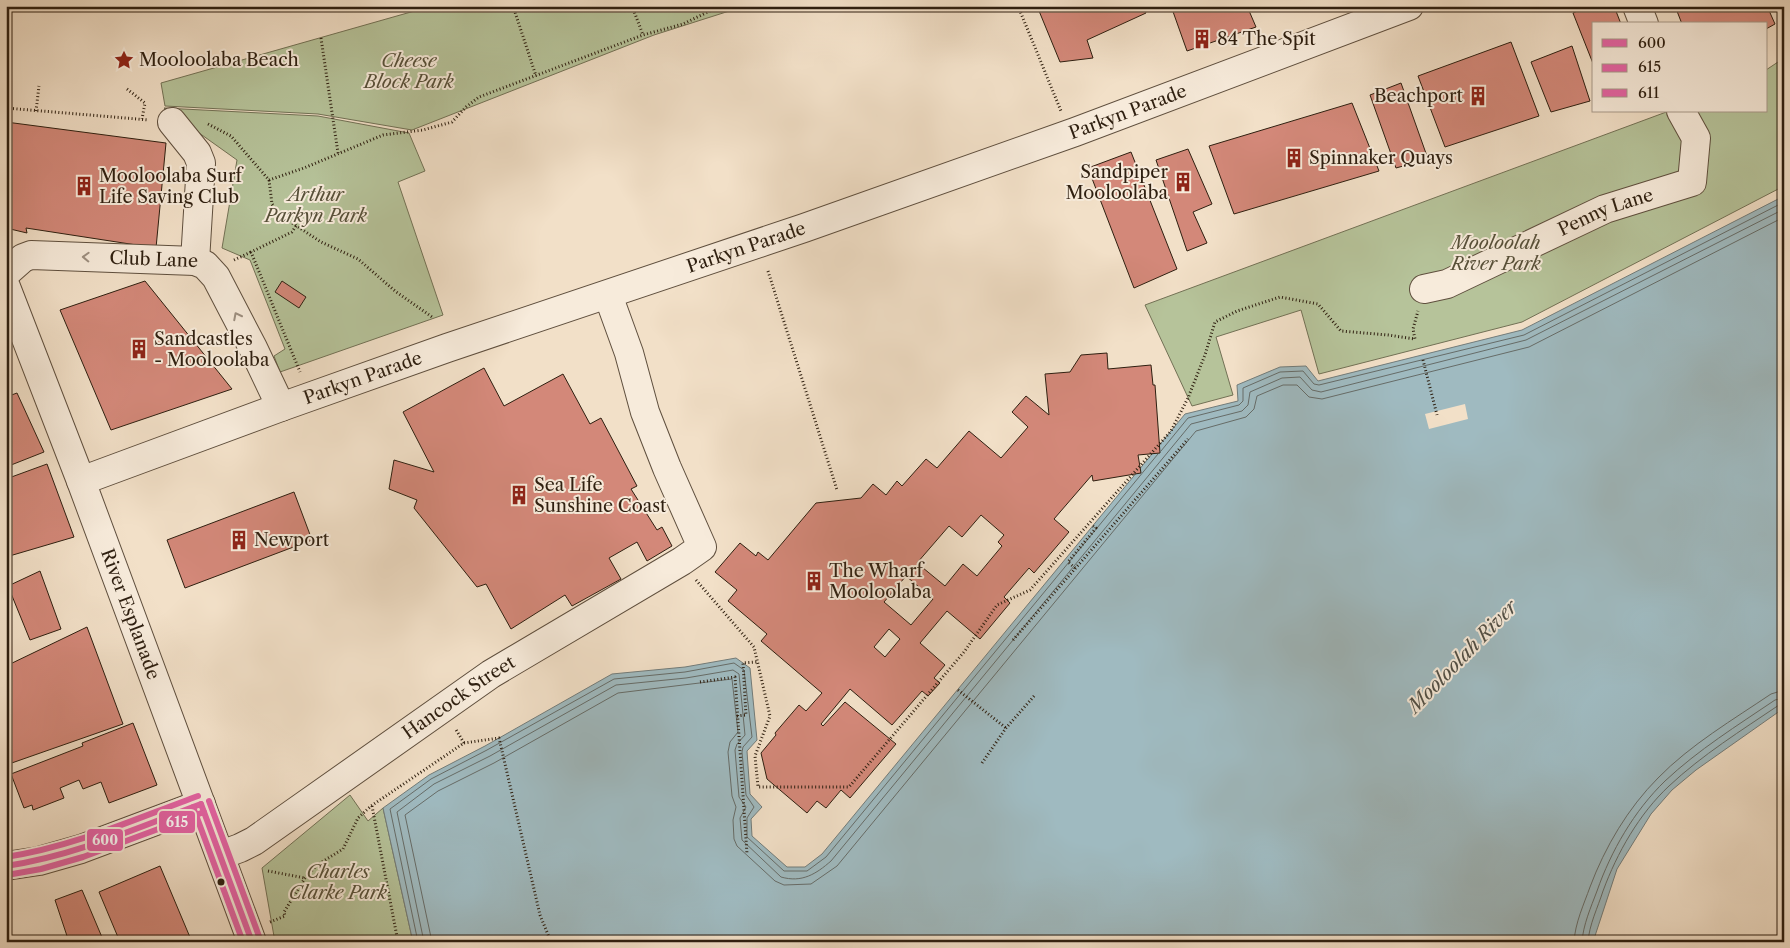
<svg xmlns="http://www.w3.org/2000/svg" width="1790" height="948" viewBox="0 0 1790 948" font-family="'Libre Caslon Text',serif">
<rect width="100%" height="100%" fill="#f2e0c8"/>
<filter id="stains"><feTurbulence type="fractalNoise" baseFrequency=".004" numOctaves="4"/><feColorMatrix values="0 0 0 0 .2 0 0 0 0 .09 0 0 0 0 .02 0 0 0 .5 -.17"/></filter>
<radialGradient id="worn" r=".72"><stop offset=".6" stop-color="#630" stop-opacity="0"/><stop offset="1" stop-color="#630" stop-opacity=".3"/></radialGradient>
<!-- green -->
<g fill="#b6c39a" stroke="#727155">
<path d="M432,6H745L654,35L412,130L318,114L165,106L161,83Z"/>
<path d="M1784,58V186L1522,322L1319,374L1301,310L1216,337L1233,395L1192,406L1145,305L1669,111H1766V70Z"/>
<path d="M164,108L318,116L409,133L425,171L398,182L443,315L280,372L274,356L285,349L250,260L222,248L237,160Z"/>
<path d="M350,795L368,821L383,808L413,942H275L262,868Z"/>
</g>
<!-- water -->
<path fill="#9fbac0" stroke="#727c7a" d="M1784,196V708L1696,770L1672,790L1651,814L1617,869L1593,942H413L383,808L429,775L485,746L612,674L685,667L736,658L750,668L757,740L747,751L750,794L762,807L751,819L752,836L787,867H805L822,854L1185,414L1238,401L1237,385L1280,367L1306,366L1318,381L1522,330Z"/>
<!-- pier -->
<path fill="#f2e0c8" d="M1465,404L1468,419L1429,429L1425,414Z"/>
<g fill="none" stroke-linecap="round" stroke-linejoin="round">
<!-- shore -->
<g stroke="#666c68" stroke-width="1">
<path d="M1161,451L1188,418L1239,405L1243,401V388L1280,372L1303,371L1314,384L1319,385L1524,335L1784,202"/>
<path d="M418,942L390,809L431,779L487,750L614,679L685,672L734,663L744,670L752,737L743,747L742,752L746,795L754,807L747,818V837L784,871H807L826,857L1158,454"/>
<path d="M424,942L397,812L434,784L490,756L616,685L686,678L733,670L739,674L745,735L737,744L735,750L739,797L746,807L740,818L742,840L781,877C802,883 816,874 831,861L1191,424L1242,411L1248,405L1250,392L1282,378L1300,377L1312,390L1321,392L1526,340L1784,209"/>
<path d="M432,942L405,815L438,791L494,763L618,693L732,679L738,732L730,742L728,752L732,796L736,807L733,820L734,839L737,846L775,881L784,885L811,884L837,866L1196,431L1246,417L1254,409L1257,396L1283,385H1297L1309,397L1322,399L1529,347L1784,217"/>
<path d="M1574,942C1575,923 1584,904 1590,887C1605,847 1628,808 1658,778C1690,745 1734,719 1771,694L1784,690"/>
<path d="M1582,942C1583,925 1591,907 1597,891C1611,851 1634,811 1665,781C1698,750 1738,725 1775,700L1784,698"/>
<path d="M1588,942C1589,925 1598,907 1603,891C1617,853 1639,814 1669,786C1702,755 1742,730 1779,705L1784,704"/>
</g>
</g>
<!-- building -->
<g fill="#d38879" stroke="#2e1f10" fill-rule="evenodd">
<path d="M1037,6H1143L1146,13L1087,40L1093,58L1060,62Z"/>
<path d="M1171,6H1247L1256,27L1187,51Z"/>
<path d="M1588,6H1614L1621,24H1594V66L1573,13Z"/>
<path d="M1675,6H1767L1775,24L1766,29V24H1682Z"/>
<path d="M1511,42L1539,116L1445,147L1418,76Z"/>
<path d="M1572,46L1590,101L1551,112L1531,62Z"/>
<path d="M1401,83L1428,159L1396,168L1370,95Z"/>
<path d="M1352,103L1379,171L1234,214L1209,146Z"/>
<path d="M6,122L166,143L156,248L26,228L27,233L6,228Z"/>
<path d="M1188,149L1212,204L1193,212L1207,243L1187,251L1156,160Z"/>
<path d="M1131,152L1177,269L1134,288L1088,168Z"/>
<path d="M145,281L232,389L111,430L60,310Z"/>
<path d="M282,281L306,297L299,308L275,292Z"/>
<path d="M1107,353L1108,369L1151,365L1153,385H1155L1160,453L1138,455L1141,473L1093,481L1092,475L1054,519L1069,532L1034,573L1029,568L1004,597L1010,603L980,639L947,611L920,643L945,665L934,678L940,683L928,696L922,691L892,725L850,689L821,724L823,726L845,702L896,744L850,798L841,790L826,808L817,801L807,813L767,779L761,753L776,735L775,733L799,705L806,711L822,693L761,641L767,634L728,601L737,590L715,572L740,543L756,556L758,552L768,560L816,503L861,498L873,484L886,495L897,481L902,486L926,459L937,468L969,431L1001,458L1028,427L1012,412L1026,396L1049,415L1045,374L1070,372L1081,355ZM981,515L1004,535L998,542L1002,546L977,576L963,564L945,586L917,563L949,526L962,537ZM906,576L933,599L911,625L884,602ZM889,629L900,639L885,657L874,647Z"/>
<path d="M484,368L504,406L563,374L590,424L601,418L637,486L631,489L657,530L662,527L672,546L647,561L637,542L609,558L621,579L572,606L565,595L511,629L486,584L477,587L414,508L417,500L389,489L394,460L434,472L403,412Z"/>
<path d="M17,393L44,452L6,467V397Z"/>
<path d="M47,464L74,537L6,557V479Z"/>
<path d="M294,492L312,540L185,588L167,540Z"/>
<path d="M40,571L61,629L30,640L8,586Z"/>
<path d="M87,627L123,724L6,765V666Z"/>
<path d="M133,723L157,785L109,803L101,782L83,789L79,780L60,788L64,798L33,810L32,805L24,808L11,774L83,746L82,743Z"/>
<path d="M160,866L192,942H120L99,892Z"/>
<path d="M82,890L104,942H69L55,900Z"/>
</g>
<g fill="none" stroke-linecap="round" stroke-linejoin="round">
<defs>
<g id="minor">
<path d="M1637,6L1644,24"/>
<path d="M172,122L197,153L201,163L195,261"/>
<path id="s1" d="M6,273L23,258L31,255L195,261L205,265L216,277L253,348L281,407"/>
<path id="s2" d="M6,287L81,481L252,942"/>
<path id="s3" d="M1424,289L1447,284L1605,209L1692,182L1696,138L1681,111"/>
<path id="s4" d="M81,481L281,407L447,348L804,228L1075,132L1409,6"/>
<path id="s5" d="M221,855L240,848L254,841L491,674L682,561L702,547L667,468L645,412L629,353L608,295"/>
<path d="M6,866L39,861L81,849L201,804"/>
</g>
</defs>
<!-- minor casing -->
<use href="#minor" stroke="#5f4f3e" stroke-width="30"/>
<!-- path -->
<g stroke="#2e1f10" stroke-width="3" stroke-dasharray="1 2.5" stroke-linecap="butt">
<path d="M513,6L536,76"/>
<path d="M632,6L643,35"/>
<path d="M1018,6L1061,111"/>
<path d="M321,38L338,153"/>
<path d="M127,89L145,103L142,119"/>
<path d="M6,108L149,120"/>
<path d="M36,111L39,86"/>
<path d="M208,124L231,136L269,180L304,168L383,135L423,130L452,122L466,107L479,97L643,35L683,24L720,6"/>
<path d="M269,180L272,204L280,215L321,242L358,259L395,291L432,317"/>
<path d="M296,226L292,232L251,252L300,372"/>
<path d="M234,260L251,252"/>
<path d="M768,271L837,490"/>
<path d="M1423,360L1437,415"/>
<path d="M1075,568L1068,562L1096,528L1093,526"/>
<path d="M696,580L754,647L770,716L755,756L758,787H849L964,652L997,605L1030,590L1171,431L1188,398L1205,355L1215,322L1237,311L1280,297L1318,304L1341,331L1388,335L1415,339L1413,329L1418,311"/>
<path d="M1013,640L1188,439"/>
<path d="M700,682L735,677L747,854"/>
<path d="M958,690L1006,728"/>
<path d="M737,716L746,715L743,663L757,662"/>
<path d="M464,743L499,738L540,915L551,942"/>
<path d="M982,763L1006,728L1035,695"/>
<path d="M372,806L398,942"/>
<path d="M268,871L305,878"/>
<path d="M270,922L285,916L284,912L305,878L317,865L343,849L358,818L371,806L464,743L455,728"/>
</g>
<!-- minor -->
<use href="#minor" stroke="#f7ebdb" stroke-width="28"/>
<defs>
<g id="bus-1">
<path d="M201,804L252,942"/>
<path d="M6,866C74,856 137,828 201,804"/>
</g>
<g id="bus-2">
<path d="M193,807L243,942"/>
<path d="M7,875L41,869L83,857L204,812"/>
</g>
<g id="bus-3">
<path d="M209,801L260,939"/>
<path d="M6,857C73,847 135,819 198,796"/>
</g>
</defs>
<!-- bus-1 casing -->
<use href="#bus-1" stroke="#f7ebdb" stroke-width="10"/>
<!-- bus-2 casing -->
<use href="#bus-2" stroke="#f7ebdb" stroke-width="10"/>
<!-- bus-3 casing -->
<use href="#bus-3" stroke="#f7ebdb" stroke-width="10"/>
<!-- bus-1 -->
<use href="#bus-1" stroke="#e463a4" stroke-width="6"/>
<!-- bus-2 -->
<use href="#bus-2" stroke="#e463a4" stroke-width="6"/>
<!-- bus-3 -->
<use href="#bus-3" stroke="#e463a4" stroke-width="6"/>
</g>
<!-- one-way arrows -->
<defs><path id="oneway-chevron" d="M-2-3.5L2.5 0L-2 3.5" fill="none" stroke-width="1.6" stroke-linecap="round" stroke-linejoin="round" transform="scale(1.25)"/></defs>
<g stroke="#9d8f80">
<use href="#oneway-chevron" transform="translate(86 257) rotate(-178)"/>
<use href="#oneway-chevron" transform="translate(237 316) rotate(-117)"/>
</g>
<!-- icons -->
<defs>
<symbol id="building-bare" viewBox="-9 -9 18 18"><path d="M-4-6H4V6H1V3H-1V6H-4ZM-2.5-4.3h1.7v1.8h-1.7ZM.8-4.3h1.7v1.8H.8ZM-2.5-1h1.7V.8h-1.7ZM.8-1h1.7V.8H.8Z" fill="#8f2418" stroke="#f7ebdb" stroke-width="2.5" paint-order="stroke"/></symbol>
<symbol id="sight-bare" viewBox="-9 -9 18 18"><path d="M0-6L1.8-2.2L6-1.7L2.9 1.2L3.7 5.4L0 3.3L-3.7 5.4L-2.9 1.2L-6-1.7L-1.8-2.2Z" fill="#8f2418" stroke="#f7ebdb" stroke-width="2.5" paint-order="stroke"/></symbol>
</defs>
<g fill-rule="evenodd">
<use href="#building-bare" x="1188" y="25" width="28" height="28"/>
<use href="#sight-bare" x="110" y="46" width="28" height="28"/>
<use href="#building-bare" x="1464" y="82" width="28" height="28"/>
<use href="#building-bare" x="1280" y="144" width="28" height="28"/>
<use href="#building-bare" x="1169" y="168" width="28" height="28"/>
<use href="#building-bare" x="70" y="172" width="28" height="28"/>
<use href="#building-bare" x="125" y="335" width="28" height="28"/>
<use href="#building-bare" x="505" y="481" width="28" height="28"/>
<use href="#building-bare" x="225" y="526" width="28" height="28"/>
<use href="#building-bare" x="800" y="567" width="28" height="28"/>
</g>
<!-- markers -->
<circle fill="#2e1f10" stroke="#f7ebdb" stroke-width="2" cx="221" cy="882" r="4.5"/>
<g text-anchor="middle" stroke-width="4" stroke-linejoin="round" paint-order="stroke">
<!-- poi labels -->
<g font-size="18" fill="#2e1f10" stroke="#f7ebdb" text-anchor="start">
<text x="1217" y="45">84 The Spit</text>
<text x="139" y="66">Mooloolaba Beach</text>
<text x="1463" y="102" text-anchor="end">Beachport</text>
<text x="1309" y="164">Spinnaker Quays</text>
<text x="1168" y="178" text-anchor="end">Sandpiper<tspan x="1168" dy="21">Mooloolaba</tspan></text>
<text x="99" y="182">Mooloolaba Surf<tspan x="99" dy="21">Life Saving Club</tspan></text>
<text x="154" y="345">Sandcastles<tspan x="154" dy="21">- Mooloolaba</tspan></text>
<text x="534" y="491">Sea Life<tspan x="534" dy="21">Sunshine Coast</tspan></text>
<text x="254" y="546">Newport</text>
<text x="829" y="577">The Wharf<tspan x="829" dy="21">Mooloolaba</tspan></text>
</g>
<!-- park labels -->
<g font-size="18" font-style="italic" fill="#575039" stroke="#f7ebdb">
<text x="409" y="67">Cheese<tspan x="409" dy="21">Block Park</tspan></text>
<text x="316" y="201">Arthur<tspan x="316" dy="21">Parkyn Park</tspan></text>
<text x="1496" y="249">Mooloolah<tspan x="1496" dy="21">River Park</tspan></text>
<text x="338" y="878">Charles<tspan x="338" dy="21">Clarke Park</tspan></text>
</g>
<!-- street labels -->
<g font-size="18" fill="#2e1f10" stroke="#f7ebdb">
<text dy="6" stroke="none"><textPath href="#s4" startOffset="1110">Parkyn Parade</textPath></text>
<text dy="6" stroke="none"><textPath href="#s3" startOffset="198">Penny Lane</textPath></text>
<text dy="6" stroke="none"><textPath href="#s4" startOffset="705">Parkyn Parade</textPath></text>
<text dy="6" stroke="none"><textPath href="#s1" startOffset="154">Club Lane</textPath></text>
<text dy="6" stroke="none"><textPath href="#s4" startOffset="300">Parkyn Parade</textPath></text>
<text dy="6" stroke="none"><textPath href="#s2" startOffset="350">River Esplanade</textPath></text>
<text dy="6" stroke="none"><textPath href="#s5" startOffset="286">Hancock Street</textPath></text>
</g>
<!-- water labels -->
<g font-size="19" font-style="italic" fill="#504e45" stroke="#f7ebdb">
<text transform="translate(1462 656) rotate(-46)" y="7">Mooloolah River</text>
</g>
</g>
<g stroke="#f7ebdb" stroke-width="2">
<rect x="158" y="810" width="38" height="24" rx="5" fill="#e463a4"/>
<rect x="86" y="828" width="38" height="24" rx="5" fill="#e463a4"/>
</g>
<g font-size="14" text-anchor="middle" font-weight="bold" fill="#fff">
<text x="177" y="827">615</text>
<text x="105" y="845">600</text>
</g>
<!-- margin -->
<rect width="1790" height="948" fill="none" stroke="#f2e0c8" stroke-width="25"/>
<rect x="8" y="8" width="1775" height="933" fill="none" stroke="#2e1f10" stroke-width="2.5"/>
<rect x="12" y="12" width="1765" height="923" fill="none" stroke="#2e1f10"/>
<!-- legend -->
<rect x="1592" y="22" width="175" height="90" fill="#f7ebdb" stroke="#a7998a"/>
<rect x="1602" y="39" width="25" height="8" fill="#e463a4" stroke="#a7998a"/>
<text x="1638" y="48" font-size="15" fill="#2e1f10">600</text>
<rect x="1602" y="64" width="25" height="8" fill="#e463a4" stroke="#a7998a"/>
<text x="1638" y="72" font-size="15" fill="#2e1f10">615</text>
<rect x="1602" y="89" width="25" height="8" fill="#e463a4" stroke="#a7998a"/>
<text x="1638" y="98" font-size="15" fill="#2e1f10">611</text>
<rect width="100%" height="100%" filter="url(#stains)"/>
<rect width="100%" height="100%" fill="url(#worn)"/>
</svg>
